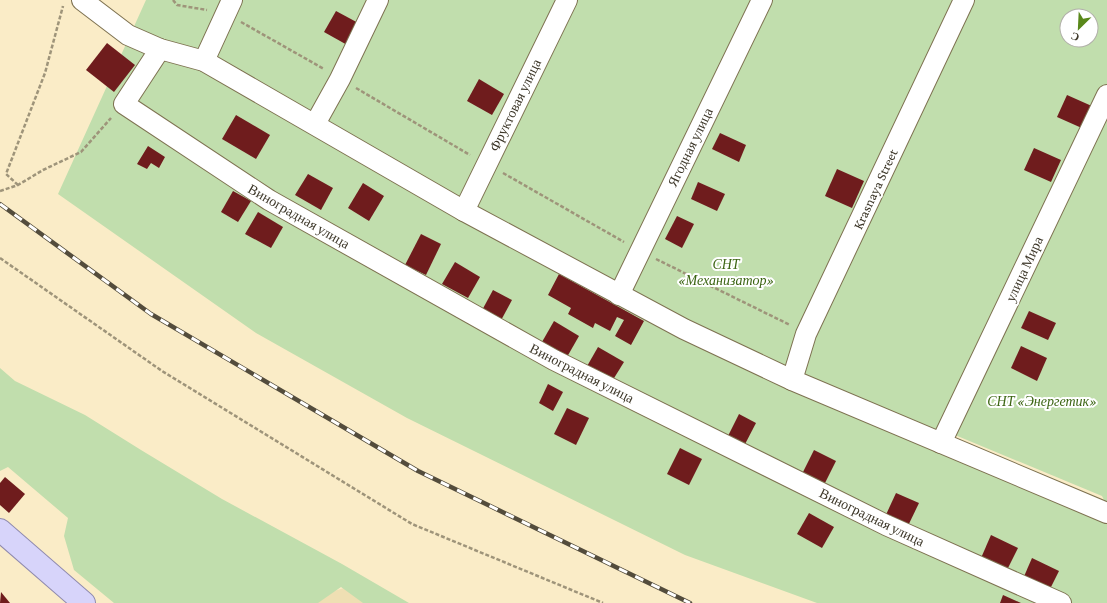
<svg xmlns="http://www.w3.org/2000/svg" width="1107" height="603" viewBox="0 0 1107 603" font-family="'Crimson Pro',serif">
<rect width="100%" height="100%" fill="#faecc7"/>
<!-- built -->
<path fill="#efdfb3" d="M354,585L380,603H294Z"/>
<!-- green -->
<g fill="#c1dead" fill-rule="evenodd">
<path d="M146,0H1107V104L950,439L1107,510V603H817L685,555L407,418L256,333L58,194ZM1067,16H1091V40H1067Z"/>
<path d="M1107,114V506L1102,496L955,435Z"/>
<path d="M0,368L15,381L85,415L141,450L222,499L342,564L409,603H363L341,587L318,603H114L74,570L64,536L68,518L8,467L0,471Z"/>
</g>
<!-- building -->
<g fill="#6f1c1d">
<path d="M336,11L362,25L349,46L324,32Z"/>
<path d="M107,43L135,65L114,92L86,70Z"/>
<path d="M479,79L504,94L492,115L467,101Z"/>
<path d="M1067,95L1094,107L1084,129L1057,117Z"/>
<path d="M236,115L270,135L256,159L222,139Z"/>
<path d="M720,133L746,145L739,162L712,149Z"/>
<path d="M148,146L165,157L159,168L151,163L147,169L137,164Z"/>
<path d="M1034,148L1061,160L1051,182L1024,170Z"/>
<path d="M837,169L864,181L852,208L825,196Z"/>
<path d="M308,174L333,188L321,210L295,195Z"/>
<path d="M698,182L725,194L717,211L691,199Z"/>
<path d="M363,183L384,196L369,221L348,208Z"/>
<path d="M233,191L251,201L238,222L221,212Z"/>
<path d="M258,212L283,227L271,248L245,234Z"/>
<path d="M677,216L694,224L682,248L665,239Z"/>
<path d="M421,234L441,244L426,275L405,265Z"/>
<path d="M455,262L480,277L468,298L442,284Z"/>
<path d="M559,274L644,321L631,345L615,336L624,320L617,317L610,331L595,323L593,328L568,314L571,308L548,295Z"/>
<path d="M493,290L512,300L499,324L480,314Z"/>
<path d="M1029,311L1056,323L1048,340L1021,328Z"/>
<path d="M554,321L579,336L567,357L542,342Z"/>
<path d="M1021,346L1047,358L1037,381L1011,368Z"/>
<path d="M598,347L624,362L611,383L586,368Z"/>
<path d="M548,384L563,392L553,411L539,403Z"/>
<path d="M567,408L589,418L576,445L554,434Z"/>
<path d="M739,414L756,423L743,448L726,440Z"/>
<path d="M680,448L702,459L689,485L667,474Z"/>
<path d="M814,450L836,461L823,487L801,476Z"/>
<path d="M5,477L25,494L9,513L0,505V483Z"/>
<path d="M896,493L919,503L906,530L884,519Z"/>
<path d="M809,513L834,527L822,548L797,534Z"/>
<path d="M991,535L1018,548L1007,570L981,558Z"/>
<path d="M1032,558L1059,571L1048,593L1022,581Z"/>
<path d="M1,592L10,603H0Z"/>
<path d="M1003,595L1021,603H1000Z"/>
</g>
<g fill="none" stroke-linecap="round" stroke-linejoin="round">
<defs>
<g id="minor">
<path d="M82,0L128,35L160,49L204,61L464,211L684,329L792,380L1107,513"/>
<path d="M160,49L124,104L269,200L554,360L886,525L1061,603"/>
<path d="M204,61L232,0"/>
<path d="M315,124L340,79L378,0"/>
<path d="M464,211L567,0"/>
<path d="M619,295L762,0"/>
<path d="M792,380L806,334L964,0"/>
<path d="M941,443L1107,95"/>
</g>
<path id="major" d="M0,530L84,603"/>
</defs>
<!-- minor casing -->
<use href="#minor" stroke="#7e7251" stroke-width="22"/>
<!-- major casing -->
<use href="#major" stroke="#908bae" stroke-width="24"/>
<!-- path -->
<g stroke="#9e947a" stroke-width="2.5" stroke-dasharray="4 2" stroke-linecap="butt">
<path d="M173,0L177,5L207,10"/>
<path d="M241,22L324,69"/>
<path d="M356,88L470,155"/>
<path d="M503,173L624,242"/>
<path d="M18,185L6,174L45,73L63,6"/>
<path d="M0,191L18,185L43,170L81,152L111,118"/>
<path d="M0,258L162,371L412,524L603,603"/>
<path d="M656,259L790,325"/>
</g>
<!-- minor -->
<use href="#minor" stroke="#fff" stroke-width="20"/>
<!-- major -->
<use href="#major" stroke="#d7d4fa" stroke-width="22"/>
<defs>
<path id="rail" d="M0,204L151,314L418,471L690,603"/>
</defs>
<!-- rail casing -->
<use href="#rail" stroke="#534c3c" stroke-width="4.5"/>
<!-- rail -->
<use href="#rail" stroke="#fff" stroke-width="3" stroke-dasharray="9" stroke-linecap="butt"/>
</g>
<g text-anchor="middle" stroke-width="4" stroke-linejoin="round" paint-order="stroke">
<!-- street labels -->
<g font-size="14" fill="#3d3729" stroke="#fff">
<text transform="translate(515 105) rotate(-64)" y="5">Фруктовая улица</text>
<text transform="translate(690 147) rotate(-64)" y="5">Ягодная улица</text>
<text transform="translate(875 189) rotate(-65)" y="5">Krasnaya Street</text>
<text transform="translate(299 216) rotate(30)" y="5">Виноградная улица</text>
<text transform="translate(1024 269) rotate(-65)" y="5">улица Мира</text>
<text transform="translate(582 373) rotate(27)" y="5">Виноградная улица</text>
<text transform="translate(872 517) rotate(26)" y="5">Виноградная улица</text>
</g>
<!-- park labels -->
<g font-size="14" font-style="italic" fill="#3c6513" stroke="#fff">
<text x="726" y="269">СНТ<tspan x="726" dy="16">«Механизатор»</tspan></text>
<text x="1042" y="406">СНТ «Энергетик»</text>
</g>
</g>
<!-- north arrow -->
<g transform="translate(1079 28) rotate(204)"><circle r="19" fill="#ffffff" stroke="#b1afa9"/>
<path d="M0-3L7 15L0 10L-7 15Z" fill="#59881a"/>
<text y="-6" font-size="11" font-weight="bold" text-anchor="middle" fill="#3d3729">С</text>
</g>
</svg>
